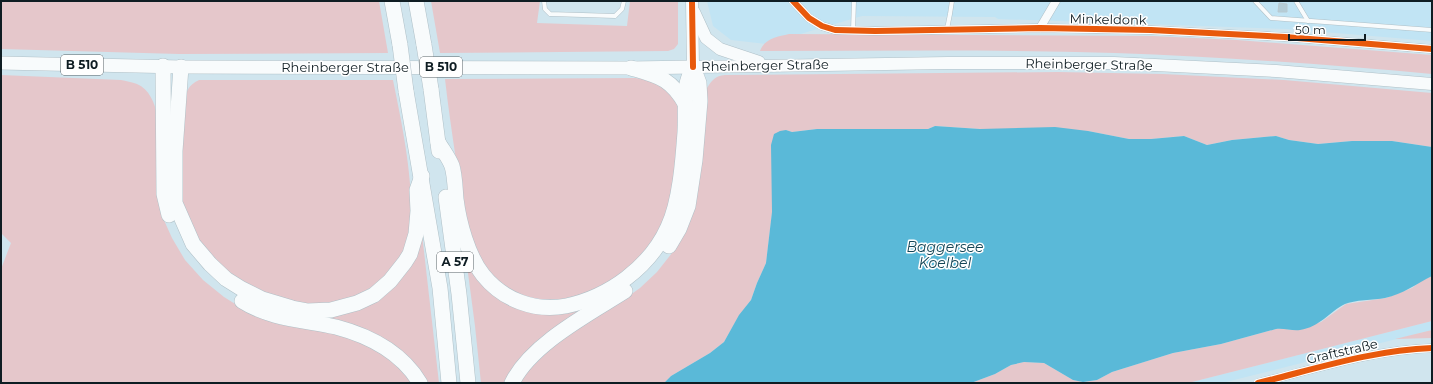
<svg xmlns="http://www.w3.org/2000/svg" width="1433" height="384" viewBox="0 0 1433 384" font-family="Montserrat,sans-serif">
<rect width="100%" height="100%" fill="#d0e5ee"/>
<!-- built -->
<g fill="#c1e4f4">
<path d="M707,1H1432V41L1287,29L998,19L995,17L862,16L766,44L731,40L713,26Z"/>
<path d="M1432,321V330L1222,383H1188Z"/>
</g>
<!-- green -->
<g fill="#e5c7cb">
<path d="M1,1H379L388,53L179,54L1,49Z"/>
<path d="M431,1H540L537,23L627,26L630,1H678V44L674,49L668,51L440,53Z"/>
<path d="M789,34L1153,36L1237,40L1432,55V74C1327,64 1221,57 1115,53C997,49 878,51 760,51C765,38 777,37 789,34Z"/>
<path d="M1058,72L1163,74L1284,80L1432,93V147L1392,141H1352L1318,144L1289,140L1276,136L1232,140L1207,145L1184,136L1151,139H1129L1088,131L980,129L935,126L928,129H817L792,132L786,130L772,213L766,263L757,283L751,300L739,316L724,342L710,353L671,376L664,383H520L529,370L559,340L619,303L640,288L657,272L672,253L685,229L701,162L707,88C712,80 715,76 725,75Z"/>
<path d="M1,75L121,80C126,81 132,82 137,84C149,89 155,103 157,115L163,218L172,238L185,260L203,280L224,297L248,312L342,335L368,345L383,354L403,372L412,383H1V269L11,243L1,233Z"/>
<path d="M635,78C665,82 663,84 681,107C677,143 678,188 664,220C641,271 574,317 518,293C505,287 494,279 486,267C464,235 461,197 456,160C452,133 448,106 445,79Z"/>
<path d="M199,80H393C401,120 422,213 404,249C401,256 393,269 388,274C371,291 341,305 317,305C280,305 228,280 206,251C202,247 199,241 196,236C194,232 190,228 188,223C179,202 181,180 182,158C183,140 183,122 184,103C186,92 188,85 199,80Z"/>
<path d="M422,234L439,383H428L416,368L316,318L369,302Z"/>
<path d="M466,258L511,302L599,299L507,383H481L475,326Z"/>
<path d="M1432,276V321L1188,383H971L995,374L1011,365L1024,362L1044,363L1073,380L1083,382L1097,380L1112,372L1173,353L1221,344L1276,329L1282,328L1291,330L1321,322L1346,304L1386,298L1412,288L1421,281Z"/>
<path d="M1432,330V338L1395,339Z"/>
</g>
<!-- water -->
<path fill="#5ab9d8" d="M935,126L980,129L1055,127L1088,131L1129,139H1151L1184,136L1207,145L1232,140L1276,136L1289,140L1318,144L1352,141H1392L1432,147V276C1416,284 1403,294 1385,298C1374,300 1354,300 1345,304C1329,312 1320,327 1300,330C1292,331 1284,328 1276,329L1221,344L1173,353L1112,372L1097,380L1083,382L1073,380L1044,363L1024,362L1011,365L995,374L971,383H664L671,376L710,353L724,342L739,315L751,300L757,283L766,263L772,212L771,145L774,134L780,131L786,130L792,132L817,129H928Z"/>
<!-- building -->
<path fill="#b4cdd7" stroke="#b8c9d0" d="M1279,3L1287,4V12H1278Z"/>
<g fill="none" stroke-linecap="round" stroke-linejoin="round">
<defs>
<g id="lane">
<path d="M544,1L545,9L550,14L615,16L622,9L624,1"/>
<path d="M1255,1L1271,18L1432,30"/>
<path d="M1296,1L1308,21"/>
<path d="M947,29L950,14L952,1"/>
<path d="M853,30L854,1"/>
</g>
<g id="street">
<path d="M793,1L809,18L822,26L835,30L875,31L1040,28L1151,30L1285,37L1432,49"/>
<path d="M1040,28L1056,1"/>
<path d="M1258,383C1315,369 1373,350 1432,348"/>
</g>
<g id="secondary">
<path d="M692,1L693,67L948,63H1114L1276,71L1432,84"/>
<path d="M694,12L706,38L720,49L759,62"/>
</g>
<path id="primary" d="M1,63L181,67L631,68L693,67"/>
<g id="highway">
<path d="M392,1L400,45"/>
<path d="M416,1L424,45"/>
<path d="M163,66L164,194L169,215"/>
<path d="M181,67L175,151V203L193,244L210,264L226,279L242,289L262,299L292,308L308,311L331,310L357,303L374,295L390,281L405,262L410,254L416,234L418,211L417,190L422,176"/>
<path d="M631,68C658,76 671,78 686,105"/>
<path d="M431,89L439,151"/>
<path d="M406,91L440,288L449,383"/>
<path d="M438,142C442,149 449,158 452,166C455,176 455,188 456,199C459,223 468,256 483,275C503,300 535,312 566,306C609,297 650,267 668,227C680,202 683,160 685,132C686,116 684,99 687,84C688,78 691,72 693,67"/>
<path d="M446,197L459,294L468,383"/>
<path d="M669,246L679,229L688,206L695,160L700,101L699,83L693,67"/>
<path d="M242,301C270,319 304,320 336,327C370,336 402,353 420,383"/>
<path d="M512,383C531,344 589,314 625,291"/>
</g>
</defs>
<!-- lane casing -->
<use href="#lane" stroke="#b0c0c7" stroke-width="5"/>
<!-- street casing -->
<use href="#street" stroke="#b0c0c7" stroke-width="9"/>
<!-- secondary casing -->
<use href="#secondary" stroke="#b0c0c7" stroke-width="13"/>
<!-- primary casing -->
<use href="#primary" stroke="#b0c0c7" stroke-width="14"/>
<!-- highway casing -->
<use href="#highway" stroke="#b0c0c7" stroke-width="16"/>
<!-- lane -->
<use href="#lane" stroke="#f8fbfc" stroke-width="4"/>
<!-- street -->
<use href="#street" stroke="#f8fbfc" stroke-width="8"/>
<!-- secondary -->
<use href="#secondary" stroke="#f8fbfc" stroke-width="12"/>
<!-- primary -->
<use href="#primary" stroke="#f8fbfc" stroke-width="13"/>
<!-- highway -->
<use href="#highway" stroke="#f8fbfc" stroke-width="15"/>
<defs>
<g id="highway-bridge">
<path d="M400,45L406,91"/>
<path d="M424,45L431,89"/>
</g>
</defs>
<!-- highway-bridge casing -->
<use href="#highway-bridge" stroke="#b0c0c7" stroke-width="16" stroke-linecap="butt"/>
<!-- highway-bridge -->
<use href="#highway-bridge" stroke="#f8fbfc" stroke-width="15"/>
<defs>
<g id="cycleway">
<path d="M692,1L693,67"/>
<path d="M793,1L809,18L822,26L835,30L875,31L1040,28L1151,30L1285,37L1432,49"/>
<path d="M1258,383C1315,369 1373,350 1432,348"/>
</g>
</defs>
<!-- cycleway casing -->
<use href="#cycleway" stroke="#fff" stroke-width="8"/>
<!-- cycleway -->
<use href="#cycleway" stroke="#e8590c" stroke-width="6"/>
</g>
<g text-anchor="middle" stroke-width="3" stroke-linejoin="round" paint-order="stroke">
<!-- shield labels -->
<g fill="#fff" stroke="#576165" stroke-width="1">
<rect x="61" y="55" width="42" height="20" rx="3"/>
<rect x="420" y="57" width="42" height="20" rx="3"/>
<rect x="437" y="252" width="36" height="20" rx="3"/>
</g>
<g font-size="12" font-weight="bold" fill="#0f1d23">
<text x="82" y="69">B 510</text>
<text x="441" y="71">B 510</text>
<text x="455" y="266">A 57</text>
</g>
<!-- street labels -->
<g font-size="13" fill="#0f1d23" stroke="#fff">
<text transform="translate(1108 19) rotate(1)" y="5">Minkeldonk</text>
<text transform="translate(1089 64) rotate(1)" y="5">Rheinberger Straße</text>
<text transform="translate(765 65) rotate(-1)" y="5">Rheinberger Straße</text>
<text x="345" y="72">Rheinberger Straße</text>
<text transform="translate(1342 351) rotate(-13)" y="5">Graftstraße</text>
</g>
<!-- water labels -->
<g font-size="14" font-style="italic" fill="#134657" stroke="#fff">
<text x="945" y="252">Baggersee<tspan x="945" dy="16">Koelbel</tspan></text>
</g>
</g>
<!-- border -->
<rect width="1433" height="384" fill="none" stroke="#0f1d23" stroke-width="4"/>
<!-- scale -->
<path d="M1289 34v6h76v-6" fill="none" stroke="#0f1d23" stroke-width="2"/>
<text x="1295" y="34" font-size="12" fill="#0f1d23" stroke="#ffffff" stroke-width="3" paint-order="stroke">50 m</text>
</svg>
